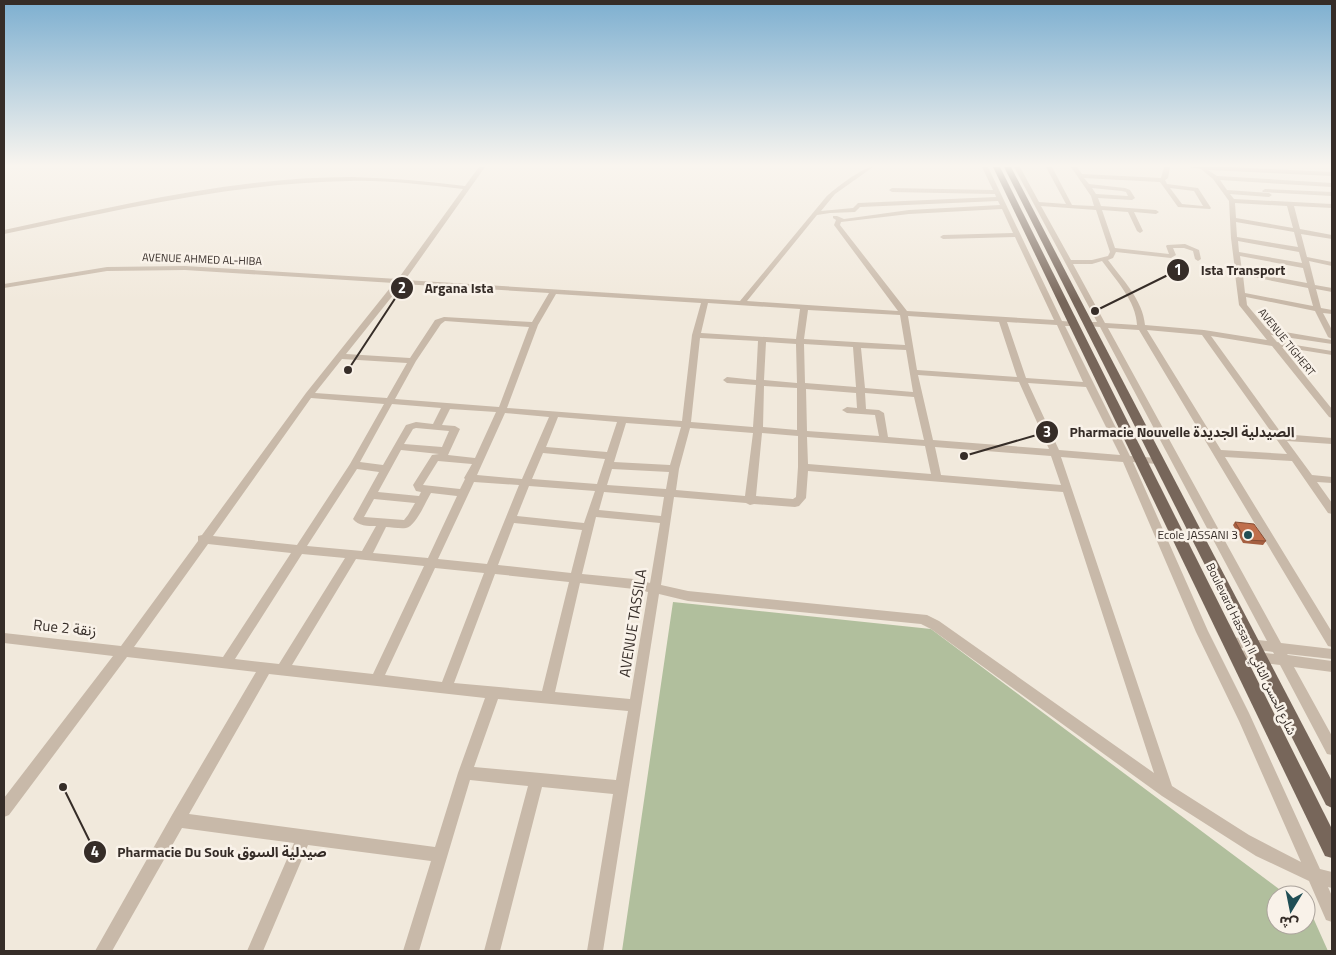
<svg xmlns="http://www.w3.org/2000/svg" width="1336" height="955" viewBox="0 0 1336 955" font-family="'Titillium Web','Noto Sans Arabic',sans-serif">
<rect width="100%" height="100%" fill="#f1e9dc"/>
<!-- green -->
<path fill="#b1bf9d" d="M673,602L931,629L1287,895H1276V925H1306V910L1311,913L1328,951H622Z"/>
<g fill="none" stroke-linecap="round" stroke-linejoin="round">
<!-- minor -->
<g fill="#c8b9a9" fill-rule="evenodd">
<path d="M479,167H485L405,280L740,301L826,197C834,189 863,167 873,167L835,194L821,211L853,208L858,203L996,197L995,194L892,192L889,190L892,188L993,190L982,167H988L1062,321L1074,322L1078,324L1074,326H1065L1130,456L1157,458L1162,461L1157,464L1133,462L1208,631L1249,713L1320,869L1332,872V888L1328,887L1332,896V922L1326,920L1309,881L1256,856L1162,796L931,629L921,624L688,601L659,594L603,951H587L613,794L542,787L500,951H484L528,786L470,780L419,951H403L431,861L308,845L263,951H247L294,843L182,828L112,951H95L172,815L256,672L127,657L9,815L4,817V798L113,656L4,643V633L121,646L198,541V536L202,535L306,393L394,283L185,270L107,271L4,288V284L107,267L185,266L398,279L463,189C425,185 387,180 349,181C232,183 118,210 4,234V230C118,206 235,177 352,177C390,178 427,181 465,186ZM998,201L1000,205L909,210L844,219L837,216H833V218L836,220L834,225L898,311L747,301L817,215L830,213L855,212L860,207ZM1002,209L1013,233L943,235L940,237L943,239L1015,237L1054,320L907,311L840,225L841,222L909,214ZM402,284L549,293L532,322L444,317L435,320L410,358L346,354ZM556,294L701,303L692,335L682,421L507,408L538,325ZM708,303L800,309L796,339L701,333ZM808,310L900,315L905,345L804,339ZM908,316L999,322L1017,377L917,370ZM445,321L529,327L499,407L395,399L416,361L441,324ZM1007,322L1057,325L1083,382L1026,378ZM700,338L758,341L756,380L727,377L723,380L727,383L756,385L753,427L691,422ZM766,342L796,344L797,383L764,380ZM804,344L853,347L856,387L805,383ZM861,348L906,350L913,392L865,388ZM342,359L407,363L387,398L315,393ZM918,375L1019,382L1049,449L933,440ZM1028,383L1086,387L1120,455L1059,450ZM764,386L797,388V430L763,427ZM806,389L856,393L857,408L847,407L842,410L847,413L875,415L879,436L807,431ZM865,393L914,397L924,440L888,437L884,413L879,410L866,409ZM311,398L384,404L350,464L297,545L213,536ZM392,404L441,408L433,424L416,422L406,425L383,465L360,462ZM450,409L496,412L475,458L448,455L460,429L455,426L442,425ZM505,413L549,417L522,479L477,475ZM558,417L617,422L607,452L546,447ZM626,423L681,427L670,465L614,462ZM416,428L449,431L442,447L404,444L413,429ZM690,428L753,433L745,496L676,490L679,469ZM762,433L798,436V467L796,497L793,499L756,496ZM807,437L925,446L931,474L808,464ZM935,447L1051,456L1061,485L941,475ZM401,450L439,454L432,455L413,485L416,491L421,492L419,496L378,492ZM543,453L605,459L597,484L532,479ZM1061,457L1123,462L1196,632L1239,721L1301,862L1249,835L1172,786ZM438,461L472,464L464,478L465,479L460,489L423,485ZM357,469L379,472L353,519C358,526 368,526 376,526L362,551L307,546ZM612,469L669,472L666,489L607,485ZM808,471L1063,492L1154,773L939,621L927,615L688,591L661,585L674,497L746,503L750,505L754,504L795,507L799,506L806,498ZM474,482L519,485L487,564L438,559ZM529,486L595,491L584,523L517,516ZM604,492L664,497L661,516L599,510ZM431,493L457,496L428,558L373,553L386,527C392,527 400,529 406,528C416,526 426,501 431,493ZM374,499L415,503L408,515L404,520L364,517ZM596,517L660,523L650,583L634,579L582,574ZM514,523L582,530L571,573L498,565ZM208,544L291,553L223,657L134,647ZM302,554L345,558L279,664L235,659ZM356,559L424,566L373,674L292,665ZM435,568L484,573L442,682L385,675ZM495,574L569,582L542,691L454,683ZM580,583L634,589L648,592L630,699L555,692ZM269,674L485,698L458,773L435,847L189,814ZM498,699L628,711L616,780L474,767Z"/>
<path d="M1014,167H1020L1039,202L1066,204L1046,167H1052L1072,205L1094,206L1091,196L1071,167H1077L1082,174L1161,178L1164,167H1170L1168,178L1165,180L1167,184L1198,188L1211,208L1210,209L1178,207L1160,182L1084,178L1089,184L1125,188L1130,190L1135,198L1132,200L1098,198L1101,206L1156,210L1159,212L1156,214L1134,212L1143,231L1140,233L1137,231L1128,212L1102,210L1115,248L1169,254L1166,246L1167,245L1185,244L1199,250L1201,259L1198,261L1195,259L1193,251L1184,248H1173L1176,255L1171,258L1116,252L1113,258L1108,260C1122,279 1143,300 1145,325L1204,330L1267,340L1239,305L1235,274L1233,272L1235,270L1231,238L1229,201L1213,179L1201,169L1189,167H1229L1332,172V176L1208,170L1217,176L1332,183V187L1220,180L1227,190L1269,193L1272,195L1269,197L1230,194L1234,199L1332,204V208L1294,206L1300,229L1332,235V239L1301,234L1307,257L1332,262V266L1309,261L1315,285L1332,288V292L1316,289L1321,308L1332,310V314L1323,313L1332,330V339L1328,337L1315,311L1246,297L1247,305L1267,329L1332,340V344L1271,335L1277,342L1332,351V355L1282,347L1332,409V418L1329,417L1272,346L1211,336L1282,434L1332,438V444L1287,441L1312,475L1332,477V483L1317,482L1332,503V514L1328,513L1292,461L1225,457L1332,632V647L1328,646L1139,330L1108,328L1281,643L1332,649V659L1287,654L1288,655L1332,661V672L1294,667L1332,736V755L1327,754L1280,665L1234,659L1232,655L1234,651L1238,650L1274,654L1273,652L1227,646L1225,642L1227,638L1231,637L1267,641L1100,327L1088,326L1084,324L1088,322H1097ZM1092,188L1122,191L1126,192L1128,196L1096,194ZM1170,188L1194,191L1203,206L1182,204ZM1235,203L1287,206L1293,228L1236,218ZM1041,206L1096,210L1110,252L1108,256L1092,260H1071ZM1236,222L1294,232L1298,247L1237,237ZM1238,241L1299,252L1302,263L1239,252ZM1240,256L1303,268L1307,283L1242,271ZM1102,261C1116,280 1136,301 1137,325L1105,323L1073,264H1092ZM1243,275L1308,288L1313,306L1245,293ZM1147,330L1202,335L1287,454L1221,450Z"/>
<path d="M1265,189L1332,192V196L1263,192L1262,191Z"/>
</g>
<!-- major -->
<g fill="#77665a" fill-rule="evenodd">
<path d="M993,167H1000L1332,829V858L1325,856Z"/>
<path d="M1004,167H1011L1332,781V808L1326,805Z"/>
</g>
</g>
<!-- wall -->
<path fill="#a55f41" d="M1235,522L1266,541L1263,545L1243,543L1233,525Z"/>
<!-- building -->
<path fill="#c06f4c" stroke="#864e35" d="M1235,522L1254,524L1266,541L1246,540Z"/>
<!-- sky -->
<linearGradient id="sky" x2="0" y2="1"><stop stop-color="#7dafd0"/><stop offset="0.55" stop-color="#f9f5ef"/><stop offset="1" stop-color="#f9f5ef" stop-opacity="0"/></linearGradient>
<rect width="1336" height="301" fill="url(#sky)"/>
<!-- markers -->
<circle fill="#204e55" stroke="#f9f2e9" stroke-width="2" cx="1248" cy="535" r="5"/>
<g text-anchor="middle" stroke-width="5" stroke-linejoin="round" paint-order="stroke">
<!-- far-street labels -->
<g font-size="11" fill="#362d28" stroke="#f9f2e9">
<text transform="translate(202 259) rotate(2)" y="4">AVENUE AHMED AL-HIBA</text>
<text transform="translate(1287 342) rotate(51)" y="4">AVENUE TIGHERT</text>
</g>
<!-- poi labels -->
<g font-size="12" fill="#362d28" stroke="#f9f2e9" text-anchor="end">
<text x="1238" y="539">Ecole JASSANI 3</text>
</g>
<!-- street labels -->
<g font-size="12" fill="#362d28" stroke="#f9f2e9">
<text transform="translate(1251 649) rotate(64)" y="4">Boulevard Hassan II شارع الحسن الثاني</text>
</g>
<!-- near-street labels -->
<g font-size="15" fill="#362d28" stroke="#f9f2e9">
<text transform="translate(633 623) rotate(-81)" y="5">AVENUE TASSILA</text>
<text transform="translate(65 628) rotate(6)" y="5">Rue 2 زنقة</text>
</g>
</g>
<!-- callouts -->
<path fill="none" stroke="#362d28" stroke-width="2" d="M1095 311L1178 270M348 370L402 288M964 456L1047 432M63 787L95 852"/>
<g fill="#362d28" stroke="#f9f2e9" stroke-width="2">
<circle cx="1095" cy="311" r="5"/>
<circle cx="348" cy="370" r="5"/>
<circle cx="964" cy="456" r="5"/>
<circle cx="63" cy="787" r="5"/>
<circle cx="1178" cy="270" r="12"/>
<circle cx="402" cy="288" r="12"/>
<circle cx="1047" cy="432" r="12"/>
<circle cx="95" cy="852" r="12"/>
</g>
<g font-size="15" text-anchor="middle" font-weight="bold" fill="#fff">
<text x="1178" y="275">1</text>
<text x="402" y="293">2</text>
<text x="1047" y="437">3</text>
<text x="95" y="857">4</text>
</g>
<g font-size="14" text-anchor="middle" font-weight="bold" fill="#362d28" stroke="#f9f2e9" stroke-width="5" stroke-linejoin="round" paint-order="stroke">
<text x="1243" y="275">Ista Transport</text>
<text x="459" y="293">Argana Ista</text>
<text x="1182" y="437">Pharmacie Nouvelle الصيدلية الجديدة</text>
<text x="222" y="857">Pharmacie Du Souk صيدلية السوق</text>
</g>
<!-- border -->
<rect width="1336" height="955" fill="none" stroke="#362d28" stroke-width="10"/>
<!-- north arrow -->
<g transform="translate(1291 910) rotate(190)"><circle r="24" fill="#f9f2e9" stroke="#aba39c"/>
<path d="M0-4L9 19L0 12L-9 19Z" fill="#204e55"/>
<text y="-8" font-size="14" font-weight="bold" text-anchor="middle" fill="#362d28">ش</text>
</g>
</svg>
